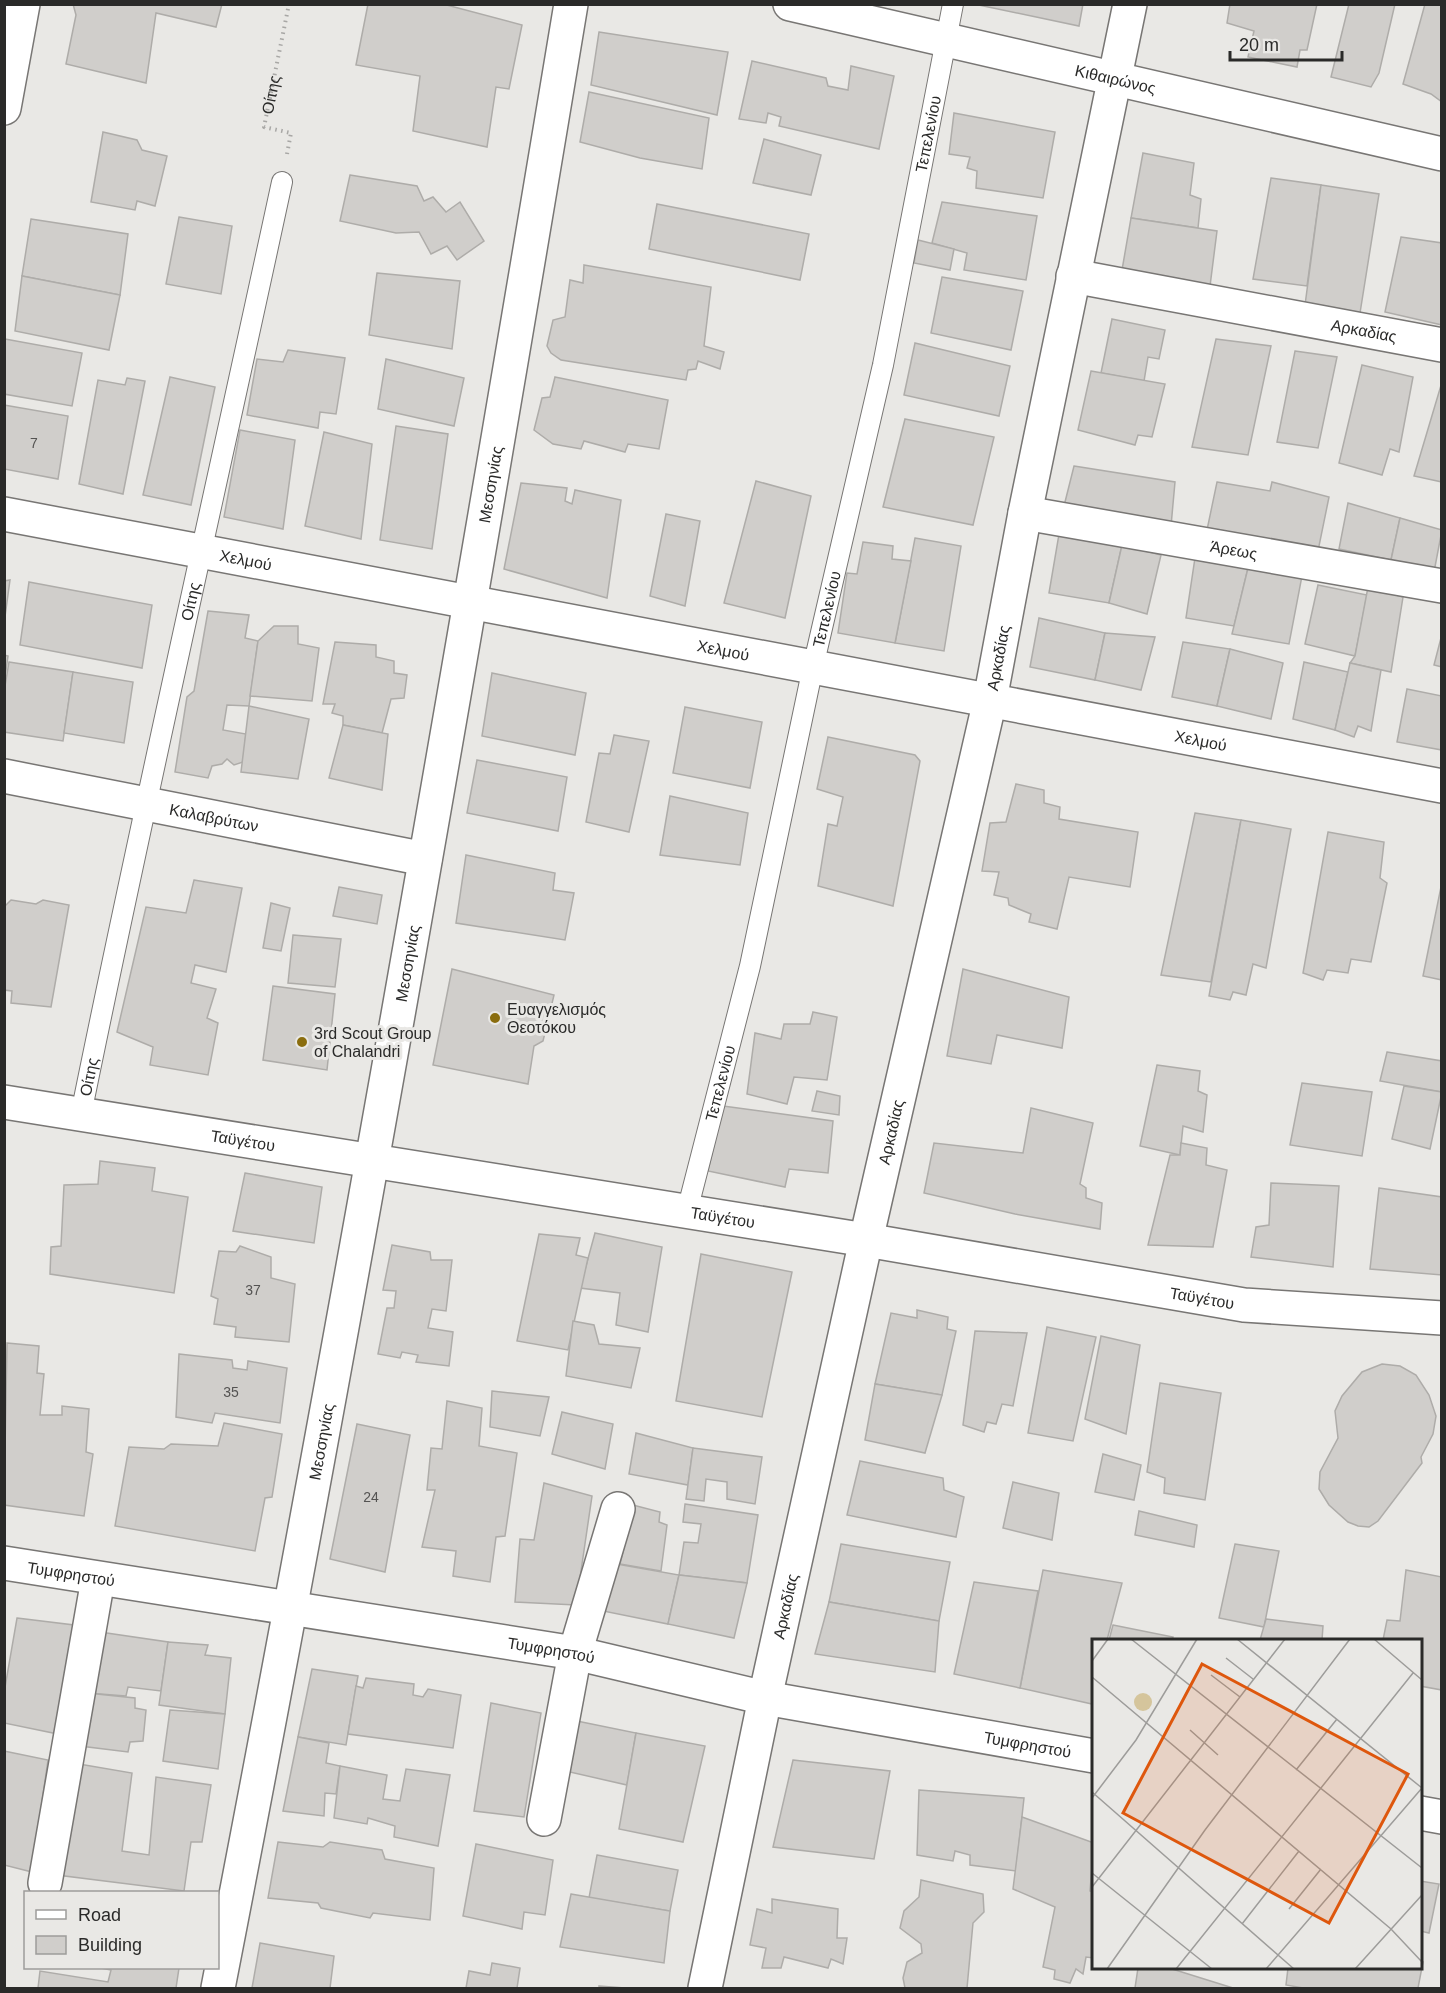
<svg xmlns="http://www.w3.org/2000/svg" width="1446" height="1993" viewBox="0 0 1446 1993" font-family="Arial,sans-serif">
<rect width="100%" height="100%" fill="#e9e8e5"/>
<!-- building -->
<g fill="#d0cecb" stroke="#aeaca9" stroke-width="1.5">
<path d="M73,4H222L216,27L156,13L146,83L66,64L76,15Z"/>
<path d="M368,4H443L522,25L509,89L496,87L487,147L413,131L420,76L356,65Z"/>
<path d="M974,4H1083L1079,26Z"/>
<path d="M1230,4H1317L1307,50H1300L1297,67L1248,57L1254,31L1227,23Z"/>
<path d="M1349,4H1395L1379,73L1371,87L1331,77Z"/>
<path d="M1425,4H1442V102L1431,94L1403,84Z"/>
<path d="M599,32L728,52L717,115L591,85Z"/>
<path d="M752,61L826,78L828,86L848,90L851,66L894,76L879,149L779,126L781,117L768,113L766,123L739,119Z"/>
<path d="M589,92L709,118L702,169L640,158L580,142Z"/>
<path d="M954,113L1055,132L1043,198L976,188L977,171L967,168L970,157L949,154Z"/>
<path d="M103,132L137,140L142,150L167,156L155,206L137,201L135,210L91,202Z"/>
<path d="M764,139L821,155L811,195L753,183Z"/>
<path d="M1143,153L1194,163L1190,195L1201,199L1198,228L1131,218Z"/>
<path d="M350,175L417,186L424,201L433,197L446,212L460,202L484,241L457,260L447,246L431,254L419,232L396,233L340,221Z"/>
<path d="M1271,178L1321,185L1307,286L1253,279Z"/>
<path d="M1321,185L1379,194L1360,313L1305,305Z"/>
<path d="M942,202L1037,216L1026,280L964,270L967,253L932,243Z"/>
<path d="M657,204L809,234L800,280L649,249Z"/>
<path d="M179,217L232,226L221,294L166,284Z"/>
<path d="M1131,218L1217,231L1210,286L1122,270Z"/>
<path d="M31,219L128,234L120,295L22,276Z"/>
<path d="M1401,237L1442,243V325L1385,312Z"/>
<path d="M918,240L954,249L950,270L914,263Z"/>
<path d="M584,265L711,287L704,346L724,352L720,369L698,361L696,369L688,370L686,380L561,360L551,353L547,346L553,320L565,317L570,280L583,283Z"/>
<path d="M377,273L460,281L452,349L369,335Z"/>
<path d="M22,276L120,295L109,350L15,331Z"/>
<path d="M942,277L1023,291L1011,350L931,333Z"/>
<path d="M1112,319L1165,330L1159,359L1148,357L1144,381L1101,373Z"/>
<path d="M5,339L82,353L72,406L4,394Z"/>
<path d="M1216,339L1271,346L1248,455L1192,447Z"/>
<path d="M915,343L1010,366L999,416L904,395Z"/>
<path d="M288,350L345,358L336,414L320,412L318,428L247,415L257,359L283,362Z"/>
<path d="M1295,351L1337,357L1318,448L1277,442Z"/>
<path d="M386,359L464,378L454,426L378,409Z"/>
<path d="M1362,365L1413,377L1399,452L1390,449L1382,475L1339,463Z"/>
<path d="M1091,371L1165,384L1152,437L1138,435L1135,445L1078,430Z"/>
<path d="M170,377L215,387L191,505L143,495Z"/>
<path d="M555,377L668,400L659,449L628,444L625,452L584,441L581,449L553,444L534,430L542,398L550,397Z"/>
<path d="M127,378L145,381L123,494L79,484L98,380L125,385Z"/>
<path d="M1442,382V482L1414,476Z"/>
<path d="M4,405L68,416L58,479L4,469Z"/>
<path d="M905,419L994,437L973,525L883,507Z"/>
<path d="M396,426L448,434L432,549L380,540Z"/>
<path d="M240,430L295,440L283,529L224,517Z"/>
<path d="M324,432L372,444L361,539L305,526Z"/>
<path d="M1074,466L1175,482L1171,526L1064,506Z"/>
<path d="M756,481L811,496L785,618L724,603Z"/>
<path d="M1217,482L1270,491L1272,482L1329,497L1318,551L1207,530Z"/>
<path d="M521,483L567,488L565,501L572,504L575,490L621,500L607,598L504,569Z"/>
<path d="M1348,503L1400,518L1391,560L1339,549Z"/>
<path d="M666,514L700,521L685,606L650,596Z"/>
<path d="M1400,518L1442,530L1434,572L1391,560Z"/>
<path d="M1059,534L1122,545L1109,603L1049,593Z"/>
<path d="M915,538L961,546L944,651L895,643Z"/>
<path d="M863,542L893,546L892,559L911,561L895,643L838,633L847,573L857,574Z"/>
<path d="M1122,545L1161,555L1147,614L1109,603Z"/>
<path d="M1195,558L1248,568L1234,626L1186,618Z"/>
<path d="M1248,568L1302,576L1289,644L1232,634Z"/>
<path d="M10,580L4,624V581Z"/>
<path d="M29,582L152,605L142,668L20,645Z"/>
<path d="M1318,585L1367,595L1355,656L1305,644Z"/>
<path d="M1368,587L1403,597L1391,672L1350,663L1355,656Z"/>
<path d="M208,611L249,615L245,638L258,641L249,706L227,705L223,730L246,734L243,762L234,765L227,759L222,764L212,766L208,778L175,772L187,697L194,691Z"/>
<path d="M1039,618L1105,633L1095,680L1030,667Z"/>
<path d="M274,626H298V644L319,648L312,701L250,696L258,641Z"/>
<path d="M1105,633L1155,637L1141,690L1095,680Z"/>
<path d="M1442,634V667L1434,665Z"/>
<path d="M335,642L376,645V657L394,661V673L407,675L404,698L391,699L382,733L343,725V716L332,713L335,704H323Z"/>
<path d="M1183,642L1230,649L1217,706L1172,697Z"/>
<path d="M1230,649L1283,663L1271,719L1217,706Z"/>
<path d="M4,655L8,656L4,684Z"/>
<path d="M9,662L73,672L63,741L4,732V692Z"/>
<path d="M1304,662L1348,672L1335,730L1293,719Z"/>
<path d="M1350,663L1381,670L1371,731L1358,726L1354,737L1335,730Z"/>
<path d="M73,672L133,682L124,743L64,733Z"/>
<path d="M492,673L586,693L575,755L482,736Z"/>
<path d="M1407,689L1442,696V750L1397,742Z"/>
<path d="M249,706L309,719L298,779L241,772Z"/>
<path d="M685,707L762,722L750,788L673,773Z"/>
<path d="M343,725L388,734L382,790L329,778Z"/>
<path d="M614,735L649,741L629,832L586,822L599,753L610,754Z"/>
<path d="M828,737L915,755L920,761L893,906L818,886L828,824L837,826L843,797L817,789Z"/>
<path d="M477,760L567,777L558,831L467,813Z"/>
<path d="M1016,784L1044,790V803L1060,807L1059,819L1138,832L1130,887L1069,877L1057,929L1029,922L1031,914L1009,905L1008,898L994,895L999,872L982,871L990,823L1006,822Z"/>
<path d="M670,796L748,813L740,865L660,855Z"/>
<path d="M1195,813L1241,820L1211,982L1161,975Z"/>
<path d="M1241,820L1291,829L1266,968L1253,964L1246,995L1233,992L1230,1000L1209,996Z"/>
<path d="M1328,832L1384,842L1380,878L1387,883L1371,962L1351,959L1348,973L1327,970L1323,980L1303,973Z"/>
<path d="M466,855L555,873L553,890L574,893L565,940L456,923Z"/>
<path d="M194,880L242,888L226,972L195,965L191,983L216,989L207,1018L218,1023L208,1075L150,1065L153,1047L117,1032L146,907L186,913Z"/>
<path d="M1442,882V980L1423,976Z"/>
<path d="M339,887L382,895L377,924L333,916Z"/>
<path d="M11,900L36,904L43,900L69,905L51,1007L11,1003L12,991L4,990V907Z"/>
<path d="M271,903L290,908L281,951L263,948Z"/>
<path d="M293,935L341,939L335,987L288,983Z"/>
<path d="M452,969L554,995L543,1041L534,1046L528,1084L433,1065Z"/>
<path d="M963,969L1069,997L1062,1048L997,1035L991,1064L947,1056Z"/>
<path d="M273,986L335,994L327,1070L263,1060Z"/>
<path d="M813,1012L837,1017L827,1080L794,1077L787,1104L747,1094L755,1033L781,1039L784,1024H810Z"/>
<path d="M1387,1052L1442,1061V1092L1380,1081Z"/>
<path d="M1157,1065L1200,1071L1198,1091L1207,1095L1203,1132L1183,1126L1180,1155L1140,1146Z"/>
<path d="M1302,1083L1372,1092L1362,1156L1290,1145Z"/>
<path d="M1404,1086L1442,1092L1430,1149L1392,1139Z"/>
<path d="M817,1091L840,1096L839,1115L812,1111Z"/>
<path d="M723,1106L833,1121L828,1173L789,1169L785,1187L708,1171Z"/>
<path d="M1031,1108L1093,1123L1080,1184L1086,1188V1198L1102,1203L1100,1229L1015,1214L924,1193L934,1143L1023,1153Z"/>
<path d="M1181,1143L1207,1148L1206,1165L1227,1170L1213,1247L1148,1245L1170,1155H1180Z"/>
<path d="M100,1161L155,1168L152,1191L188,1197L174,1293L50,1274L51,1247L61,1246L64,1185L98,1184Z"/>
<path d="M245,1173L322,1187L314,1243L233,1231Z"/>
<path d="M1271,1183L1339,1186L1333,1267L1251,1257L1256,1227L1269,1225Z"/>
<path d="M1379,1188L1442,1197V1275L1370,1269Z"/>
<path d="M595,1233L662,1247L648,1332L616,1325L620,1293L580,1288Z"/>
<path d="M539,1234L580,1238L576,1255L588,1258L568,1350L517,1341Z"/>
<path d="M392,1245L430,1252L431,1260H452L446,1311L432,1309L428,1328L453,1332L449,1366L416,1362L418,1355L402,1352L400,1358L378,1354L387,1308H394L396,1291L383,1290Z"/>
<path d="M240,1246L271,1257V1278L295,1284L289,1342L235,1337L236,1327L214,1324L218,1299L211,1296L219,1251L236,1252Z"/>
<path d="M701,1254L792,1272L762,1417L676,1401Z"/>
<path d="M917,1310L948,1317L947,1329L956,1331L942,1395L875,1384L891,1313L917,1318Z"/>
<path d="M573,1321L594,1325L599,1344L640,1348L631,1388L566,1376Z"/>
<path d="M1047,1327L1096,1337L1073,1441L1028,1433Z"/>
<path d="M975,1331L1027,1333L1013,1406L1002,1404L996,1424L987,1422L984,1432L963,1425Z"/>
<path d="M1101,1336L1140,1345L1126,1434L1085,1419Z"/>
<path d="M7,1343L39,1346L37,1373L44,1374L40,1415H62V1406L89,1409L86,1452L93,1454L84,1516L4,1505Z"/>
<path d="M179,1354L232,1360L233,1368L247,1370L248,1361L287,1368L280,1423L215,1413L212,1423L176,1417Z"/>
<path d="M1382,1364L1400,1366L1416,1375L1429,1395L1436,1416L1433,1434L1421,1457L1422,1463L1378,1521L1369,1527L1358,1526L1348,1522L1329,1505L1319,1489L1320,1472L1338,1438L1335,1411L1342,1396L1362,1372Z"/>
<path d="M1160,1383L1221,1393L1205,1500L1164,1493L1165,1478L1147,1472Z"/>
<path d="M875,1384L942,1395L925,1453L865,1440Z"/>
<path d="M492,1391L549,1397L540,1436L490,1427Z"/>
<path d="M447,1401L482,1408L479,1446L517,1453L505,1536L496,1537L490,1582L453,1576L456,1551L422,1547L435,1490H427L431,1448L442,1449Z"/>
<path d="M562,1412L613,1424L605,1469L552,1454Z"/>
<path d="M224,1423L282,1434L272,1497L265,1498L255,1551L115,1526L129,1447L164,1449L171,1444L218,1446Z"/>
<path d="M357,1424L410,1435L385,1572L330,1559Z"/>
<path d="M636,1433L693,1448L688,1485L629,1474Z"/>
<path d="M693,1448L762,1457L755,1504L727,1499V1482L706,1479L704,1501L686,1499Z"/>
<path d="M1103,1454L1141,1465L1134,1500L1095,1492Z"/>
<path d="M860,1461L943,1478L944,1490L964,1497L956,1537L847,1515Z"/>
<path d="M1013,1482L1059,1493L1052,1540L1003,1528Z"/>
<path d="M544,1483L592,1496L576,1605L515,1602L520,1539L534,1540Z"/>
<path d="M629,1504L660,1512L659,1522L667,1525L661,1571L620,1564L627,1535Z"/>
<path d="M685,1504L758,1515L747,1583L679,1575L684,1542L698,1543L701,1524L683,1522Z"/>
<path d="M1139,1511L1197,1525L1194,1547L1135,1535Z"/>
<path d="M841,1544L950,1562L939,1621L829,1602Z"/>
<path d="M1235,1544L1279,1551L1264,1627L1219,1618Z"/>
<path d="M611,1563L679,1575L668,1624L603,1611Z"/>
<path d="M1043,1570L1122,1583L1107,1640H1094L1092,1704L1020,1688Z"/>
<path d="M1406,1570L1442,1577V1690L1420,1686V1640H1383L1387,1620L1400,1621Z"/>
<path d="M679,1575L747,1583L734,1638L668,1624Z"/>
<path d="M974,1582L1038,1591L1020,1688L954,1674Z"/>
<path d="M829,1602L939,1621L935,1672L815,1654Z"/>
<path d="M17,1618L74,1625L58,1734L4,1723V1693Z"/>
<path d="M1266,1619L1323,1626L1322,1640H1260Z"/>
<path d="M1113,1625L1173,1637L1172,1640H1109Z"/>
<path d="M93,1631L168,1642L161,1691L128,1687L126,1696L87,1693Z"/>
<path d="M168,1642L208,1645L205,1655L231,1658L225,1714L159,1705Z"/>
<path d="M312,1669L358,1676L346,1745L298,1737Z"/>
<path d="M366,1678L414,1684L413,1695L423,1697L428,1689L461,1695L453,1748L348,1734L356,1686L363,1688Z"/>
<path d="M87,1693L135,1698V1708L146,1710L143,1741L130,1742L128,1752L80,1746Z"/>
<path d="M491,1703L541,1713L524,1817L474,1811Z"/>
<path d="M170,1710L225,1714L218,1769L163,1761Z"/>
<path d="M572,1720L636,1733L627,1785L561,1770Z"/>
<path d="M636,1733L705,1746L683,1842L619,1829Z"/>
<path d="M298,1737L329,1743L326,1763L340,1766L336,1794L325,1793L324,1816L283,1811Z"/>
<path d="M4,1751L48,1760L40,1816L46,1821L36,1873L4,1865Z"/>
<path d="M793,1760L890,1771L874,1859L773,1847Z"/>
<path d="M79,1764L132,1773L122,1851L149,1855L156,1777L211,1785L202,1842H191L184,1891L57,1875Z"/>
<path d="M340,1766L387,1775L383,1799L400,1801L406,1769L450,1775L438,1846L394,1837L395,1826L368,1818L367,1824L334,1818Z"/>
<path d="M919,1790L1024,1798L1016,1871L970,1865V1855L955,1851L953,1861L917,1855Z"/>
<path d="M1022,1817L1094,1843L1090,1891L1094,1892V1958L1086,1957L1083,1974L1076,1969L1070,1983L1054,1979L1055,1970L1043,1967L1055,1907L1013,1889Z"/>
<path d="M278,1842L323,1847L330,1842L382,1850L385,1859L434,1868L430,1920L373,1913L370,1918L321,1908L318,1903L268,1898Z"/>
<path d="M476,1844L553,1860L545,1915L524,1912L522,1929L463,1916Z"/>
<path d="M597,1855L678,1870L670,1911L589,1898Z"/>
<path d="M921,1880L983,1894L984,1912L973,1923L967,1988H905L903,1978L907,1962L922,1953L921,1944L900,1928L904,1911L919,1897Z"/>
<path d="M1420,1881L1439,1884L1429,1933L1420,1931Z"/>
<path d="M571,1894L670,1911L664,1963L560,1947Z"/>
<path d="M772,1899L838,1909L837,1938H847L843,1964L831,1959L828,1968L784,1957L781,1968H762L766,1948L750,1945L757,1909L772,1913Z"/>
<path d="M260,1943L334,1956L330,1988H252Z"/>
<path d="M1420,1962H1423L1418,1988H1303L1286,1985L1288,1968H1420Z"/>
<path d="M492,1963L520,1968L517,1988H466L469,1971L490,1975Z"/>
<path d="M101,1968H179L176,1988H38L40,1971L108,1982L111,1970Z"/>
<path d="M1138,1968H1169L1233,1988H1135Z"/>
<path d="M599,1986L625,1988H599Z"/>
</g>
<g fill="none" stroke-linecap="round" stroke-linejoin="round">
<defs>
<g id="service">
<path id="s2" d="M81,1114C144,803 215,493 282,182"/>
<path id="s3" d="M687,1211L750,966L813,667L883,365L953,4"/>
</g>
<g id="minor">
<path id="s4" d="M790,4L1442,154"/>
<path d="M4,108L23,4"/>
<path id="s5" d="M1073,276L1442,345"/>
<path id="s6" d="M1025,513L1442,586"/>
<path id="s7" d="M4,514L1442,786"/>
<path id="s8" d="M4,776L425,859"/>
<path id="s9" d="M4,1102L866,1240L1244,1305L1442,1318"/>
<path id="s10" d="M4,1563L575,1653L765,1698L1094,1756"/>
<path d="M1420,1813L1442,1817"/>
<path d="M544,1819L575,1653L618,1509"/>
<path d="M45,1883L98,1579"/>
<path id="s11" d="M218,1988C346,1329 461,667 571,4"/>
<path id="s12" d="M705,1988L765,1698L866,1240L990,700L1025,513L1130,4"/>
</g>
</defs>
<!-- service casing -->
<use href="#service" stroke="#787674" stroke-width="22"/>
<!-- minor casing -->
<use href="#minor" stroke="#787674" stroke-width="36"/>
<!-- path -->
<path stroke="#a8a7a5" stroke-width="4" stroke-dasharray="1.5 4.5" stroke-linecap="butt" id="s1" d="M287,154L291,133L264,127L289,4"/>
<!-- service -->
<use href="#service" stroke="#fff" stroke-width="20"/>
<!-- minor -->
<use href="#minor" stroke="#fff" stroke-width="33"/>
</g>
<!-- markers -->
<g fill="#8a6d0e" stroke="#e9e8e5" stroke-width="2">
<circle cx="495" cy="1018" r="6"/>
<circle cx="302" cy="1042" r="6"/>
</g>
<g text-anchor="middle" stroke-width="6" stroke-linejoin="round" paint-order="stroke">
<!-- number labels -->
<g font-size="14" fill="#545352">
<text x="34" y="448">7</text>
<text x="253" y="1295">37</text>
<text x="231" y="1397">35</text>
<text x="371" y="1502">24</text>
</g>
<!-- street labels -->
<g font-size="16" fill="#2a2a29" stroke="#e9e8e5">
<text dy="6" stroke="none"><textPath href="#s4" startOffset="334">Κιθαιρώνος</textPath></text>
<text dy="6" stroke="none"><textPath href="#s1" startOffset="82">Οίτης</textPath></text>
<text dy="6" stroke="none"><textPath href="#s3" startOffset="1104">Τεπελενίου</textPath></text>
<text dy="6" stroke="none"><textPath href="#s5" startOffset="296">Αρκαδίας</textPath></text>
<text dy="6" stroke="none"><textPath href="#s11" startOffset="1528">Μεσσηνίας</textPath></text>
<text dy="6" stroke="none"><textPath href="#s6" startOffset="212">Άρεως</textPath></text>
<text dy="6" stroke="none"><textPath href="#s7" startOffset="246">Χελμού</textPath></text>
<text dy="6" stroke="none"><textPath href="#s2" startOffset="524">Οίτης</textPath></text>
<text dy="6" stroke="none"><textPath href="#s3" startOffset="618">Τεπελενίου</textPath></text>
<text dy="6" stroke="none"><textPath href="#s7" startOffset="732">Χελμού</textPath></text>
<text dy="6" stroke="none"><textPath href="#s12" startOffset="1362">Αρκαδίας</textPath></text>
<text dy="6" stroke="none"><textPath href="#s7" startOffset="1218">Χελμού</textPath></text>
<text dy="6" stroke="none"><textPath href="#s8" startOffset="214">Καλαβρύτων</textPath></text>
<text dy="6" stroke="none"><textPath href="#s11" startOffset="1042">Μεσσηνίας</textPath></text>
<text dy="6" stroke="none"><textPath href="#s2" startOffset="38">Οίτης</textPath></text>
<text dy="6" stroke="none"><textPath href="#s3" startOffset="132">Τεπελενίου</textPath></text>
<text dy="6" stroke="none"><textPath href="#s12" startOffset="876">Αρκαδίας</textPath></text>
<text dy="6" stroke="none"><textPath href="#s9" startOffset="242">Ταϋγέτου</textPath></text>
<text dy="6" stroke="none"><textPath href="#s9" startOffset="728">Ταϋγέτου</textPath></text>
<text dy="6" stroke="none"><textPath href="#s9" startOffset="1214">Ταϋγέτου</textPath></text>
<text dy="6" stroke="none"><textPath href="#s11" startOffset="556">Μεσσηνίας</textPath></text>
<text dy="6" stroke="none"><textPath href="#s10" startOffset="68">Τυμφρηστού</textPath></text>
<text dy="6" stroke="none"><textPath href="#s12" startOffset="390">Αρκαδίας</textPath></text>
<text dy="6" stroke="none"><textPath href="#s10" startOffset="554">Τυμφρηστού</textPath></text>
<text dy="6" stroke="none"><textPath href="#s10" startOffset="1040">Τυμφρηστού</textPath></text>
</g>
<!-- poi labels -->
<g font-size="16" fill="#2a2a29" stroke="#e9e8e5" text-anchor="start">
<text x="507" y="1015">Ευαγγελισμός<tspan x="507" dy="18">Θεοτόκου</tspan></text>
<text x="314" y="1039">3rd Scout Group<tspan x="314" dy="18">of Chalandri</tspan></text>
</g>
</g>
<!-- overview -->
<g transform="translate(1092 1639)">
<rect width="330" height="330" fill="#e9e8e5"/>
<path d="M42 63a9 9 0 1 1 18 0a9 9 0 1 1-18 0Z" fill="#d5c59c"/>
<path fill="none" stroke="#9d9c9a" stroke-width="1.5" d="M39,0L330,229M145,0L330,149M282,0L330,41M134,19L161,40M0,22L16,0M119,36L148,58M0,38L299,290L330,323M98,91L126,116M204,131L245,80M0,153L202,330M0,159L44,101L105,0M0,234L120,330M0,248L193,0M197,270L229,230M150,285L207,212M15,330L113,191L258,0M84,330L321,34M174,330L330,149M263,330L330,256"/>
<path fill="#de570d" fill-opacity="0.15" stroke="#de570d" stroke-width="3" d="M110,25L316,135L237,284L31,174Z"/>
<rect width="330" height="330" fill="none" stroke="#2a2a29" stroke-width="3"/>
</g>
<!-- border -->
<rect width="1446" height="1993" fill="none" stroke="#2a2a29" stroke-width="12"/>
<!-- legend -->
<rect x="24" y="1891" width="195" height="78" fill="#e9e8e5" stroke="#9d9c9a" stroke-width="1.5"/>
<rect x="36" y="1910" width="30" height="9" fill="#ffffff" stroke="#9d9c9a" stroke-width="1.5"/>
<text x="78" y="1921" font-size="18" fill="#2a2a29">Road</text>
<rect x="36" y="1936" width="30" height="18" fill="#d0cecb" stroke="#9d9c9a" stroke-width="1.5"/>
<text x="78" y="1951" font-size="18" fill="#2a2a29">Building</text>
<!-- scale -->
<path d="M1230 51v9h112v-9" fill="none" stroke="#2a2a29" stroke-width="3"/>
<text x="1239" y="51" font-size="18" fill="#2a2a29" stroke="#e9e8e5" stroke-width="4.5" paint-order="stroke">20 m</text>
</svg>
